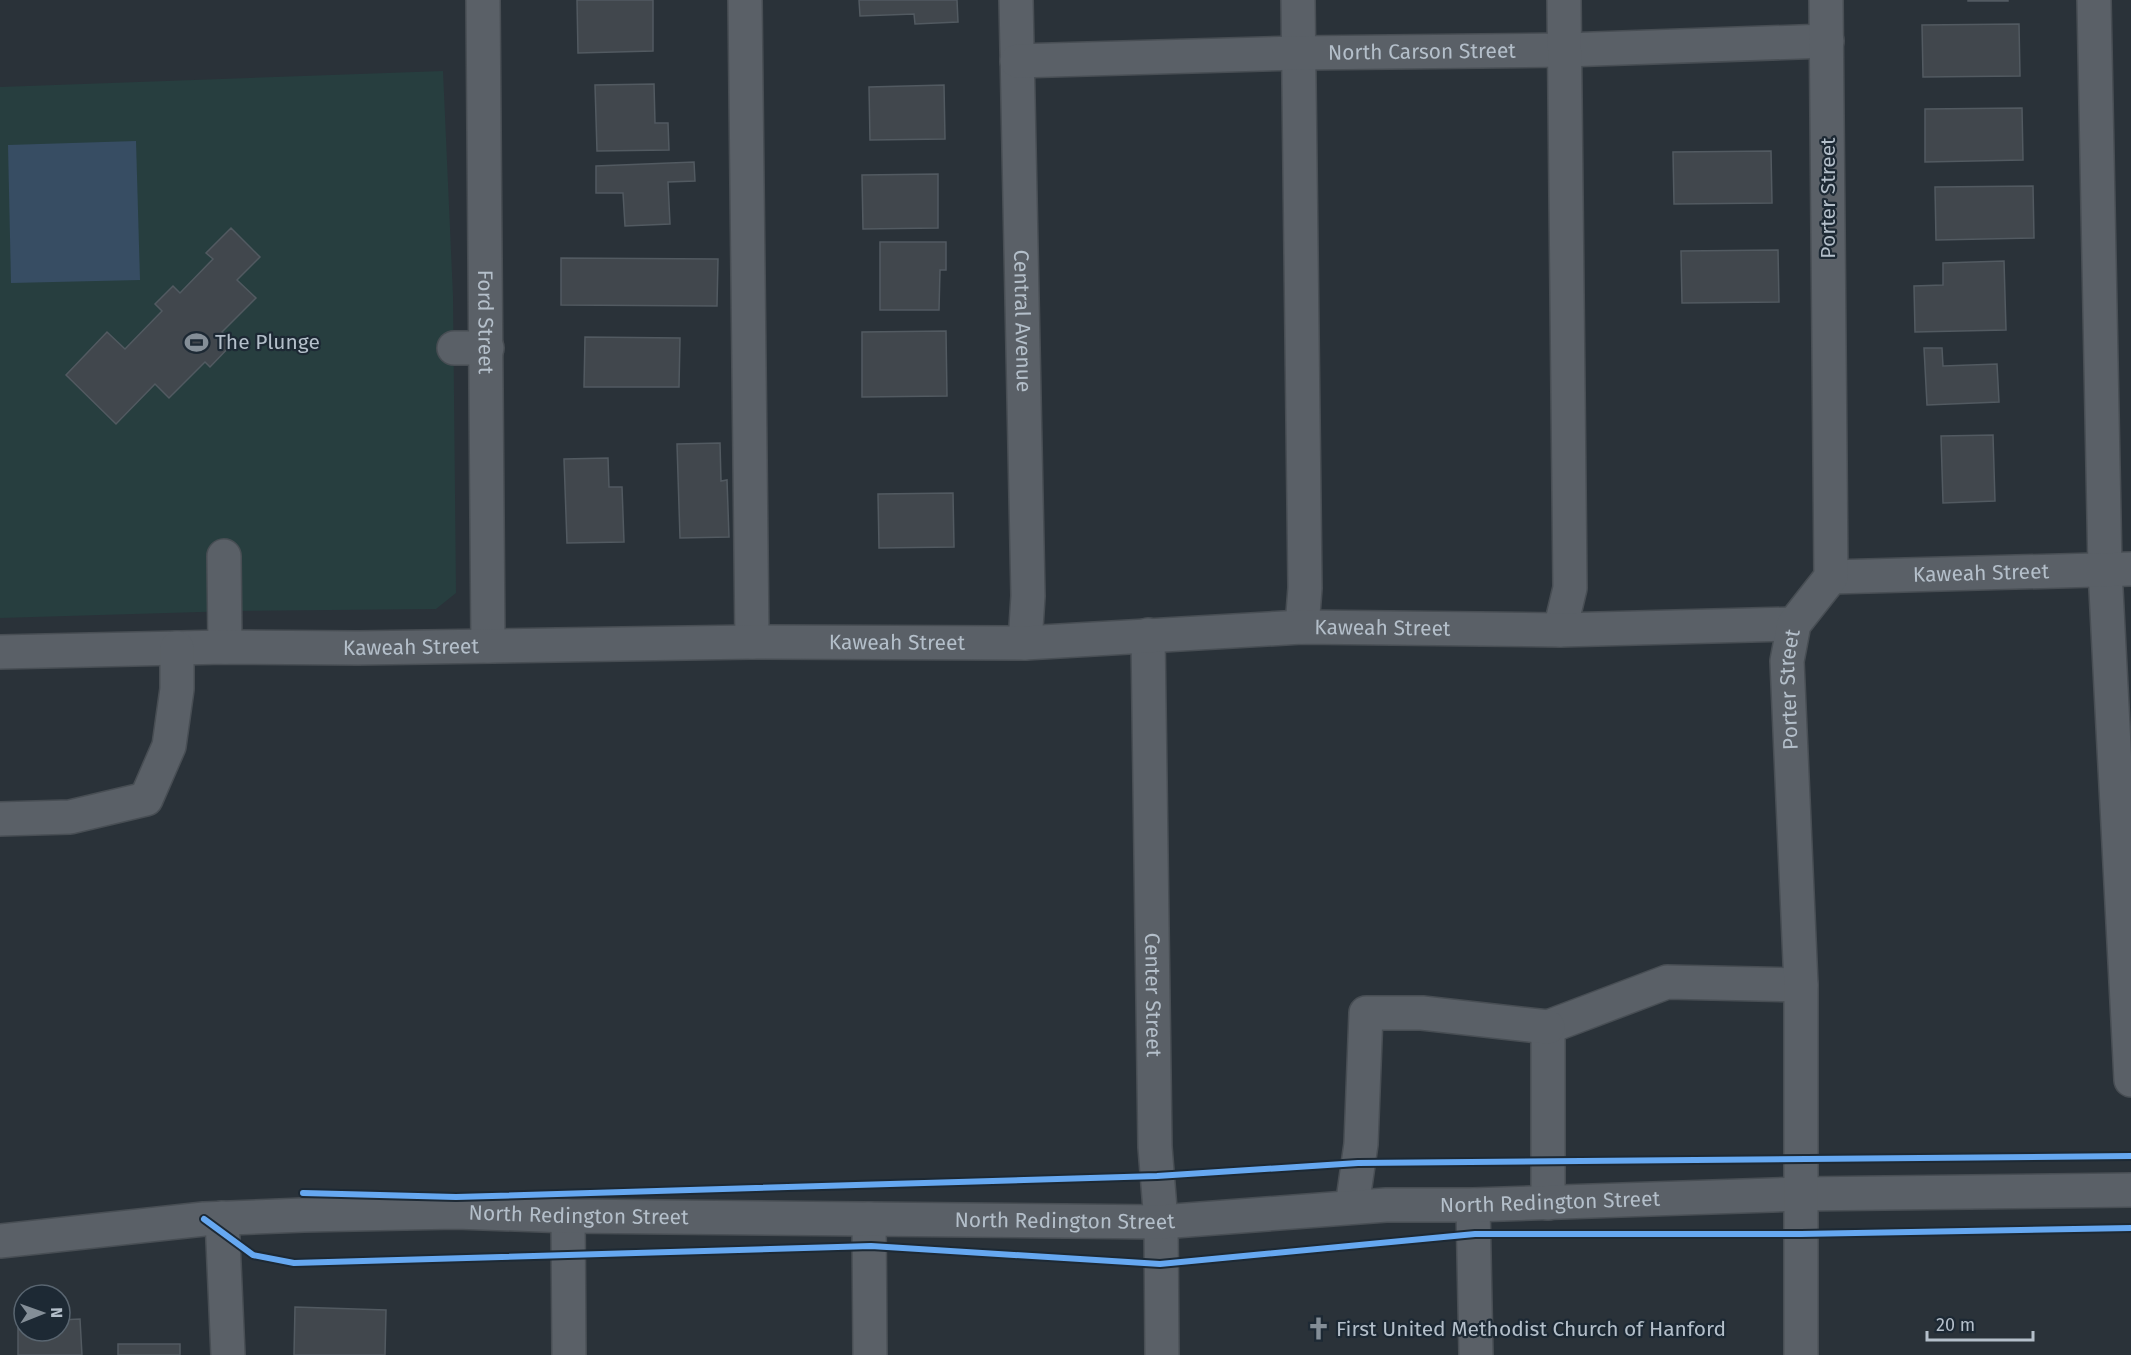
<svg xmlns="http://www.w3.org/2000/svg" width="2131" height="1355" viewBox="0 0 2131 1355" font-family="'Fira Sans',sans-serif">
<rect width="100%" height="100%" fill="#2a3239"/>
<!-- green -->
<path fill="#273e3f" d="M443,71L453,296L456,593L436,609L234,611L0,618V87Z"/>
<!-- water -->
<path fill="#374d63" d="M136,141L140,280L11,283L8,145Z"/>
<!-- building -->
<g fill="#41474d" stroke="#525a61" stroke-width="1.5">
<path d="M577,0H653V51L578,53Z"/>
<path d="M859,0H957L958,22L915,24L914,14L860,16Z"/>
<rect x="1968" y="0" width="40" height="1"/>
<path d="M2019,24L2020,76L1923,77L1922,25Z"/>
<path d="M654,84L655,123H668L669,150L597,151L595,85Z"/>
<path d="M944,85L945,139L870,140L869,87Z"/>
<path d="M2022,108L2023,160L1925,162V109Z"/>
<path d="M1771,151L1772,203L1674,204L1673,152Z"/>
<path d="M694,162L695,181L668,182L670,224L625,226L623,193H596V166Z"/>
<path d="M938,174V228L863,229L862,175Z"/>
<path d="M2033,186L2034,238L1936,240L1935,187Z"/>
<path d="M231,228L260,257L237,280L256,298L222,332L233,343L210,367L205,362L169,398L155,384L116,424L66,375L107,332L125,349L162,311L155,304L173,286L180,293L213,259L206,253Z"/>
<path d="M880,242H946V270H940L939,310H880Z"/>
<path d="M1778,250L1779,302L1682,303L1681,251Z"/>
<path d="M561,258L718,259L717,306L561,305Z"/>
<path d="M2004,261L2006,330L1915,332L1914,286L1943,285V263Z"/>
<path d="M946,331L947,396L862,397V332Z"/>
<path d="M585,337L680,338L679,387H584Z"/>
<path d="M1924,348H1942L1943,366L1997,364L1999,402L1927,405Z"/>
<path d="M1993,435L1995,501L1943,503L1941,436Z"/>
<path d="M720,443L721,481L727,480L729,537L680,538L677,444Z"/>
<path d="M608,458L609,487H622L624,542L567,543L564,459Z"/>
<path d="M953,493L954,547L879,548L878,494Z"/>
<path d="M295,1307L386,1310L385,1355H294Z"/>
<path d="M80,1319L82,1355H18V1321L24,1320V1331H60V1320Z"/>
<rect x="118" y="1344" width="62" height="11"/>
</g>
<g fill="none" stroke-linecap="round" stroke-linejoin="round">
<defs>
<g id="minor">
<path id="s1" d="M483,0L488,646"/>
<path d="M745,0L752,642"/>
<path id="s2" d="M1016,0L1028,596L1025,643"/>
<path d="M1298,0L1305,588L1302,627"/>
<path d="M2094,0L2105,570L2131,1080"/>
<path id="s3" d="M1017,61L1299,53L1565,50L1827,41"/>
<path d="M454,348H487"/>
<path d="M224,556L225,647"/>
<path id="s4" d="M1831,577L2131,569"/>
<path d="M1560,630L1570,588L1564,0"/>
<path id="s5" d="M1148,635L1155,1147L1161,1222L1162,1355"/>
<path id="s6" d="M0,652L225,647L358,648L752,642L1025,643L1302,627L1560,630L1794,624"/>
<path d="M0,819L70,817L146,799L169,746L177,689V648"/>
<path d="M1548,1203V1027L1667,982L1801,985"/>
<path d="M1473,1205L1476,1355"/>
<path d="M1352,1207L1361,1144L1366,1013H1422L1548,1027"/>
<path d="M568,1216L569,1355"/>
<path d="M222,1218L228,1355"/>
<path d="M869,1219L870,1355"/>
<path id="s7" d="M0,1241L204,1219L304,1215L456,1212L568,1216L1161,1222L1386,1205H1473L1800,1194L2131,1190"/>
<path id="s8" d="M1801,1355V985L1787,661L1794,624L1831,577L1826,0"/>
</g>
</defs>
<!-- minor casing -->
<use href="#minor" stroke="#484e54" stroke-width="36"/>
<!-- minor -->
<use href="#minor" stroke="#5a6067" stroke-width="33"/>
<defs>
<g id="cycleway">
<path d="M303,1193L456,1197L1157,1176L1358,1163L2131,1156"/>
<path d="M204,1219L253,1255L294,1263L871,1246L1160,1264L1475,1234H1801L2131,1228"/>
</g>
</defs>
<!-- cycleway casing -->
<use href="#cycleway" stroke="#1d2934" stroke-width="10"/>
<!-- cycleway -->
<use href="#cycleway" stroke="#66a8f1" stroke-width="6"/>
</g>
<!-- icons -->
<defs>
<symbol id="stadium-bare" viewBox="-9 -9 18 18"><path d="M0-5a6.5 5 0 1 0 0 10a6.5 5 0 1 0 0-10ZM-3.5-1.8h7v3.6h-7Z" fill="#848e97" stroke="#1d2934" stroke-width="2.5" paint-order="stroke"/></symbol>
<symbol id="church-bare" viewBox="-9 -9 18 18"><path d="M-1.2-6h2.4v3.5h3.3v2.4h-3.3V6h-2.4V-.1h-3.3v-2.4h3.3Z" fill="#848e97" stroke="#1d2934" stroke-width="2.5" paint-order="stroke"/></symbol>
</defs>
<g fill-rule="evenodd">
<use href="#stadium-bare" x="180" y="326" width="33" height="33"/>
<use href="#church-bare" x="1302" y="1312" width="33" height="33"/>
</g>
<g text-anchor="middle" stroke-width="4.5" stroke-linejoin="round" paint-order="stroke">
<!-- street labels -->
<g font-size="21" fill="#b4bfca" stroke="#1d2934">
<text dy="7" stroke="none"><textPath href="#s3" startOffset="405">North Carson Street</textPath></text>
<text transform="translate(1828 198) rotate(-90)" y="7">Porter Street</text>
<text dy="7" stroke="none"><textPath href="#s2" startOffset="321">Central Avenue</textPath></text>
<text dy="7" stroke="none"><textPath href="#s1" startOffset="322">Ford Street</textPath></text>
<text dy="7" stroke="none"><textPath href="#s4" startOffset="150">Kaweah Street</textPath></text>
<text dy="7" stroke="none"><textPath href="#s6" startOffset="1383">Kaweah Street</textPath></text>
<text dy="7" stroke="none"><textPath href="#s6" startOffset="897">Kaweah Street</textPath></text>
<text dy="7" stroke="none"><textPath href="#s6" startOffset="411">Kaweah Street</textPath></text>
<text dy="7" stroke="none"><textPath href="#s8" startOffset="666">Porter Street</textPath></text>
<text dy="7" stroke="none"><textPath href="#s5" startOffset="360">Center Street</textPath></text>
<text dy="7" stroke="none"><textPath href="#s7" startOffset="1552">North Redington Street</textPath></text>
<text dy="7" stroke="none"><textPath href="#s7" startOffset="580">North Redington Street</textPath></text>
<text dy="7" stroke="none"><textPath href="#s7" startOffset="1066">North Redington Street</textPath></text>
</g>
<!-- poi labels -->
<g font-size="21" fill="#b4bfca" stroke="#1d2934" text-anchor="start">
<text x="215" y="349">The Plunge</text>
<text x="1336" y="1336">First United Methodist Church of Hanford</text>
</g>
</g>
<!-- north arrow -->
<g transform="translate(42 1313) rotate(89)"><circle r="28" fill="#1d2934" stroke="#596570" stroke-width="1.5"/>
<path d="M0-4.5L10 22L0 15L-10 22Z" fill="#848e97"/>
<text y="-9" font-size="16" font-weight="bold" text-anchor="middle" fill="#b4bfca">N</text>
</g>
<!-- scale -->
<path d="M1927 1331v9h106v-9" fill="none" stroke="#b4bfca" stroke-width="3"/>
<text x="1936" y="1331" font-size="18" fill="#b4bfca" stroke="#1d2934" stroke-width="4.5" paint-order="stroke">20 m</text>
</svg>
